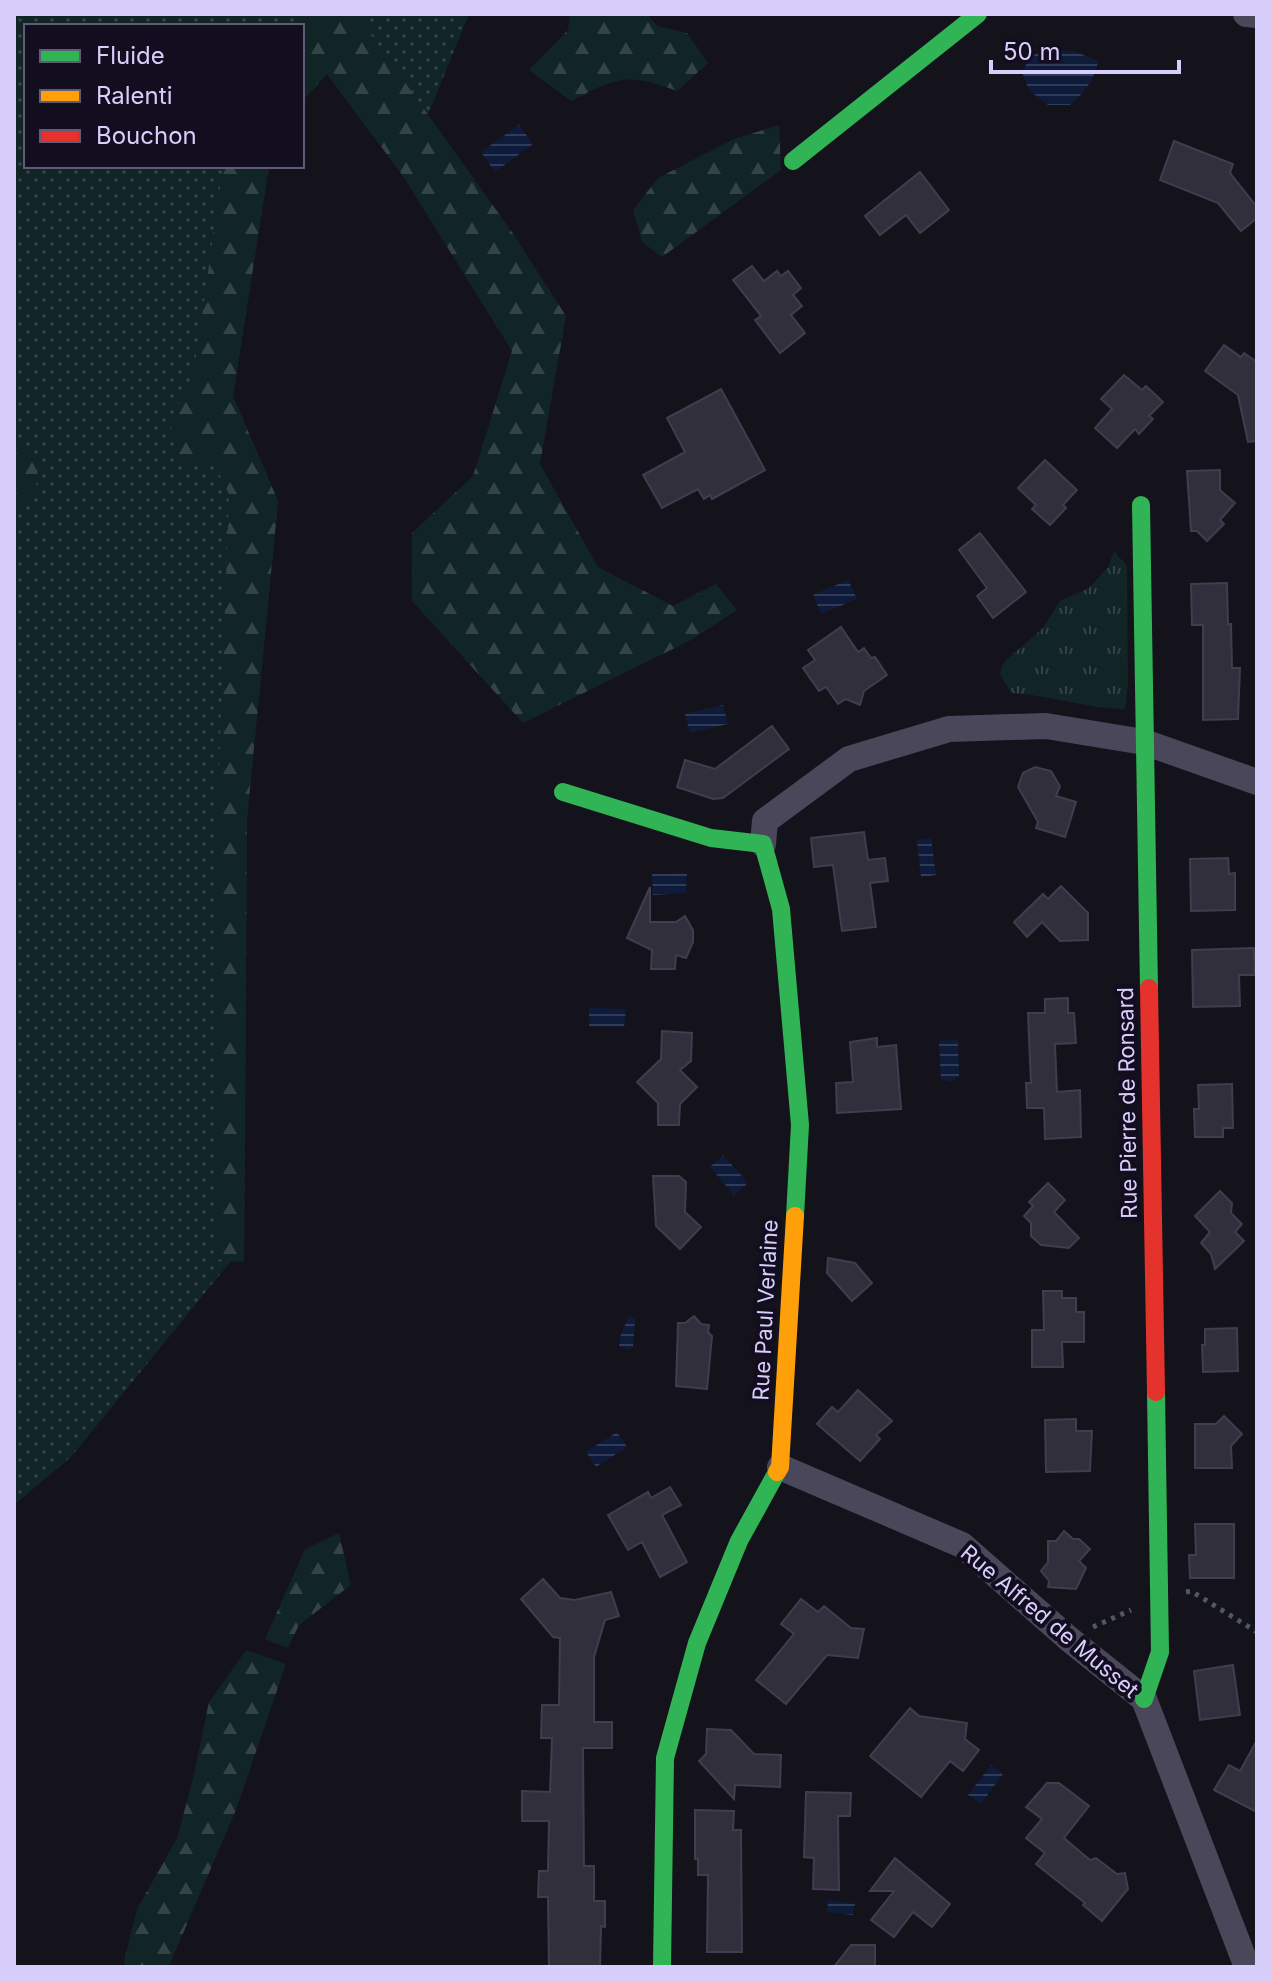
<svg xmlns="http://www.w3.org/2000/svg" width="1271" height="1981" viewBox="0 0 1271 1981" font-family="Inter,sans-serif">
<defs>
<pattern id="grass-dots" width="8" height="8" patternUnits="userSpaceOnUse" patternTransform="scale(2)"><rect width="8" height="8" fill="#112426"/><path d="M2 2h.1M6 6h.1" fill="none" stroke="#334346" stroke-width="1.8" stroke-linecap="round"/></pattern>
<pattern id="forest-firs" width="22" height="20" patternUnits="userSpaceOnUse" patternTransform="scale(2)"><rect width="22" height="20" fill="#112426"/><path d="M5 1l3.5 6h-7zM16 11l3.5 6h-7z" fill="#334346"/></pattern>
<pattern id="park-tufts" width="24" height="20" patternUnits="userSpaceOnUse" patternTransform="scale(2)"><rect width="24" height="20" fill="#112426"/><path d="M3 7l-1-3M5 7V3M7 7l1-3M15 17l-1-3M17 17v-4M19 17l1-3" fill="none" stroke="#334346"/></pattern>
<pattern id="water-rules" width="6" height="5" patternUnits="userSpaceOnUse" patternTransform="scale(2)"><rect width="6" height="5" fill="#0f1b3b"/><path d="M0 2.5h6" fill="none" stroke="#313b58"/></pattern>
</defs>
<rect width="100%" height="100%" fill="#14121b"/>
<!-- grass -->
<path fill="url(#grass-dots)" d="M14,14H469L403,176L327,74L302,101V26H26V166H269L233,396L278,501L247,819L244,1262L231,1261L71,1457L14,1505Z"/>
<!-- forest -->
<g fill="url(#forest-firs)">
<path d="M323,14H356L512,232L566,316L540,464L598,567L673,606L716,584L737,610L691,640L523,723L412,601V533L473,476L512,351L403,176L327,74L302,101V26H293L304,17Z"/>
<path d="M570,14H647L657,26L687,33L708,63L677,91C627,72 617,77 571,101L529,70L568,30Z"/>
<path d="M779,125L781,170L662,257L642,242L633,210L658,178L734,139Z"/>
<path d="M223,166H269L233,396L278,501L247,819L244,1262L216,1259L218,797L229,494L214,463L179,462L170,422L194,371Z"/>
<path d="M14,440L38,465L36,489L14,516Z"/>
<path d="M339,1533L351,1585L299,1625L288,1648L265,1639L305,1549Z"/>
<path d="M246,1650L286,1664L236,1810L169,1966L126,1967L124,1961L137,1909L177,1838L193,1779L209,1702Z"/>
</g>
<!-- park -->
<path fill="url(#park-tufts)" d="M1114,551L1127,566L1128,685L1125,709C1087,709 1050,695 1011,693L1000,674L1004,662L1043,628L1060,601L1089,588L1108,567Z"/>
<!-- water -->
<g fill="url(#water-rules)">
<path d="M1050,49L1076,52L1098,61C1096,78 1083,94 1070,105H1048L1029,90L1022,72L1031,56Z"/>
<path d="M519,125L533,144L495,172L481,152Z"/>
<path d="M848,580L857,599L821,614L813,595Z"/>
<path d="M723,705L728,724L690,733L685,714Z"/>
<path d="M931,838L936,875L921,877L917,840Z"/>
<path d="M687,873L686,893L653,895L652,874Z"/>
<path d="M589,1008L626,1009L624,1027L589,1026Z"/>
<path d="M958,1040L959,1077L950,1082L941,1079L939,1041Z"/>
<path d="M723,1155L748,1183L734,1195L710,1167Z"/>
<path d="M629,1316L635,1319L633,1347L629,1350L619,1346L620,1337Z"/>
<path d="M617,1432L627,1447L596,1467L586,1452Z"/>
<path d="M991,1765L1003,1774L981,1804L968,1795Z"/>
<path d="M828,1900L855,1904L853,1915L827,1912Z"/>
</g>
<!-- building -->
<g fill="#322f3d" stroke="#413c4e" stroke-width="2">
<path d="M1174,141L1233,164L1230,173L1257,207V218L1241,231L1218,203L1160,180Z"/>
<path d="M920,172L949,210L920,233L906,215L880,235L865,216Z"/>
<path d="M752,266L764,281L777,271L781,276L788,271L801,288L793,295L802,306L791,315L805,333L780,353L755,320L761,316L733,280Z"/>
<path d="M1224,345L1241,357L1244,353L1257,362V441L1248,442L1238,395L1205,371Z"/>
<path d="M1124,375L1142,390L1146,386L1163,402L1149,416L1153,419L1139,434L1135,429L1117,448L1095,428L1112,409L1101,399Z"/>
<path d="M721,389L765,470L712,499L710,495L704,499L698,489L662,508L643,475L685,452L667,418Z"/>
<path d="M1045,460L1077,490L1063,505L1066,508L1050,525L1032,509L1036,505L1018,488Z"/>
<path d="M1220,470V490L1235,503L1220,520L1224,524L1207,541L1197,531H1191L1187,471Z"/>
<path d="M980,533L1026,592L993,618L977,596L987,588L959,550Z"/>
<path d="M1227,583L1228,624H1231L1232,668H1240L1238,719L1203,720V625H1192L1191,584Z"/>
<path d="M841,627L858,652L864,648L871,658L875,657L887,675L864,691L860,705L846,699L838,704L826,687L819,691L803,668L815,660L808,650Z"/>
<path d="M772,726L789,749L723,798L713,799L677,787L685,760L715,769Z"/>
<path d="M1035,767L1051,771L1060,786L1056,796L1076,802L1065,837L1036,828L1038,822L1018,787L1023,773Z"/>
<path d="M864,832L868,860L885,858L888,881L870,883L876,927L842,931L833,865L814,867L811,838Z"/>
<path d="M1228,858L1229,874L1235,873V910L1191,911L1190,859Z"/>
<path d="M1061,886L1088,913V940L1060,941L1042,922L1027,937L1014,922L1043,894L1048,899Z"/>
<path d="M650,887V922H676L685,916L693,930V942L686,958L676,955L675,969H651L652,950L627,938Z"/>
<path d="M1254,948L1255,975H1239L1240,1006L1193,1007L1192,950Z"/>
<path d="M1068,998V1013H1074L1076,1043L1055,1044L1057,1092L1080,1090L1081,1137L1045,1139L1044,1108H1027L1026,1083H1031L1028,1013H1045V999Z"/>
<path d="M662,1031L692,1033L691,1061L680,1070L697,1087L680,1104L679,1125H658V1103L637,1082L661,1059Z"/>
<path d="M877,1038V1047L896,1045L901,1109L837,1113L836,1083L853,1082L850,1042Z"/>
<path d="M1232,1084L1233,1128H1223V1137H1195L1194,1109H1199L1198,1085Z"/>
<path d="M653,1176H679L686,1182L685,1212L701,1227L680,1249L656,1226Z"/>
<path d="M1048,1183L1065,1200L1054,1212L1079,1238L1069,1248L1041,1245L1031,1236V1223L1024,1216L1033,1206L1029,1202Z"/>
<path d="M1220,1191L1232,1203L1231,1213L1242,1224L1235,1232L1244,1241L1215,1269L1211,1254L1201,1243L1210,1232L1195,1216Z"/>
<path d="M828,1258L855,1263L872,1283L852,1301L827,1273Z"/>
<path d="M1043,1291H1062V1298H1076V1312H1084V1342H1062L1063,1367H1032V1330H1044Z"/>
<path d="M694,1316L701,1324L709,1325L708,1332L712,1336L707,1389L676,1386L678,1323H685Z"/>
<path d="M1237,1328L1238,1371L1203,1372L1202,1345H1205V1329Z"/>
<path d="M858,1390L892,1421L876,1435L880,1439L860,1461L817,1424L832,1407L838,1412Z"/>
<path d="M1224,1416L1242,1434L1231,1446L1232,1468H1195V1424H1216Z"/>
<path d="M1076,1419V1431H1092L1090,1471L1046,1472L1045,1420Z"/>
<path d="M670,1487L681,1505L662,1515L687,1562L660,1577L642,1542L628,1550L608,1515L648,1492L651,1498Z"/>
<path d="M1195,1524H1234V1578H1190L1189,1555H1196Z"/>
<path d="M1064,1531L1073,1539H1079L1090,1549L1079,1561L1086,1568L1076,1589L1048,1587L1049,1581L1041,1571L1048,1562V1541H1056Z"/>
<path d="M543,1579L560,1598L575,1600L611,1592L619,1616L605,1620L594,1657V1722H612V1748H583L584,1866H594V1901H605V1927L601,1926L600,1967H549L548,1897H538L539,1871H548L549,1821H522V1791L550,1792L552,1738H541L542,1705H559L560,1638L553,1637L521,1599Z"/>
<path d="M801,1599L818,1612L824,1606L851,1628L864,1629L858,1658L827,1655L786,1704L756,1680L794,1634L781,1624Z"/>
<path d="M1233,1665L1240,1715L1200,1720L1194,1671Z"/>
<path d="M910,1708L919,1716L967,1723L965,1739L979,1750L963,1771L950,1761L921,1797L870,1756Z"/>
<path d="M707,1729L731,1730L754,1754L781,1755L780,1787L735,1785L734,1799L699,1761L706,1754Z"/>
<path d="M1257,1740V1812L1214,1790L1229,1765L1240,1771Z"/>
<path d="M1047,1783H1059L1089,1806L1064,1838L1090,1860L1096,1858L1117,1874L1125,1873L1128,1889L1102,1921L1083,1905L1085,1903L1036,1864L1045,1853L1026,1838L1042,1819L1026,1807Z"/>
<path d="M806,1792L851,1793L850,1816H838L839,1890L813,1889L814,1858L804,1857Z"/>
<path d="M695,1810L734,1811L733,1830H741L742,1952H707L708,1875H698V1859H695Z"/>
<path d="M895,1858L950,1904L932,1927L913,1912L894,1937L871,1920L894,1891H870Z"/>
<path d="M851,1945H875V1967H834Z"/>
</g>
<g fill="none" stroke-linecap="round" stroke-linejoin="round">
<!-- path -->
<g stroke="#4d5967" stroke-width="5" stroke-dasharray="4 6" stroke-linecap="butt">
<path d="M1186,1592L1191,1591L1257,1632"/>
<path d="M1093,1627L1131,1610"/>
</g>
<!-- street -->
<g stroke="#4a475b" stroke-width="26">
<path d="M1246,14L1257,15"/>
<path d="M763,844L765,821L849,759L949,729L1046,726L1144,742L1257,782"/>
<path d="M780,1467L962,1545L1069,1639L1144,1699L1247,1967"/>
</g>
<!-- fast -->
<g stroke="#30b455" stroke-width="18">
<path d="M793,161L978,14"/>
<path d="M1141,505L1149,988"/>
<path d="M563,792L711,838L763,844L781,909L800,1125L795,1216"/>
<path d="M1144,1699L1160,1652L1156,1392"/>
<path d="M662,1967L665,1758L697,1643L739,1541L777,1472"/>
</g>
<!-- slow -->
<path stroke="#ff9f0a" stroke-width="18" d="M777,1472L780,1467L795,1216"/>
<!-- jam -->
<path stroke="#e5322d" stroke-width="18" d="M1149,988L1156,1392"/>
</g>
<g text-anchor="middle" stroke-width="8" stroke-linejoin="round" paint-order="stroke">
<!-- street labels -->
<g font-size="22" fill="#d7cefc" stroke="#120e1f">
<text transform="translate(1127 1103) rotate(-91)" y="8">Rue Pierre de Ronsard</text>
<text transform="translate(765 1310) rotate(-87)" y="8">Rue Paul Verlaine</text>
<text transform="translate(1050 1621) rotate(40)" y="8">Rue Alfred de Musset</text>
</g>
</g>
<!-- border -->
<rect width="1271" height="1981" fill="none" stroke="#d7cefc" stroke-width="32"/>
<!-- legend -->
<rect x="24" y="24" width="280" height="144" fill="#120e1f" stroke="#615b77" stroke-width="2"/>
<rect x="40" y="50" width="40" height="12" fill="#30b455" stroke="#615b77" stroke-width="2"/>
<text x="96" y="64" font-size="24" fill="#d7cefc">Fluide</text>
<rect x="40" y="90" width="40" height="12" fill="#ff9f0a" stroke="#615b77" stroke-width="2"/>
<text x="96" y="104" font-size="24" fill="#d7cefc">Ralenti</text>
<rect x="40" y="130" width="40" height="12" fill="#e5322d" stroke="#615b77" stroke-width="2"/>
<text x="96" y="144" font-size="24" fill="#d7cefc">Bouchon</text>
<!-- scale -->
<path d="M991 60v12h188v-12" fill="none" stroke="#d7cefc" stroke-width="4"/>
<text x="1003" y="60" font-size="24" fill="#d7cefc" stroke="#120e1f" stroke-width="6" paint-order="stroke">50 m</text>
</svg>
